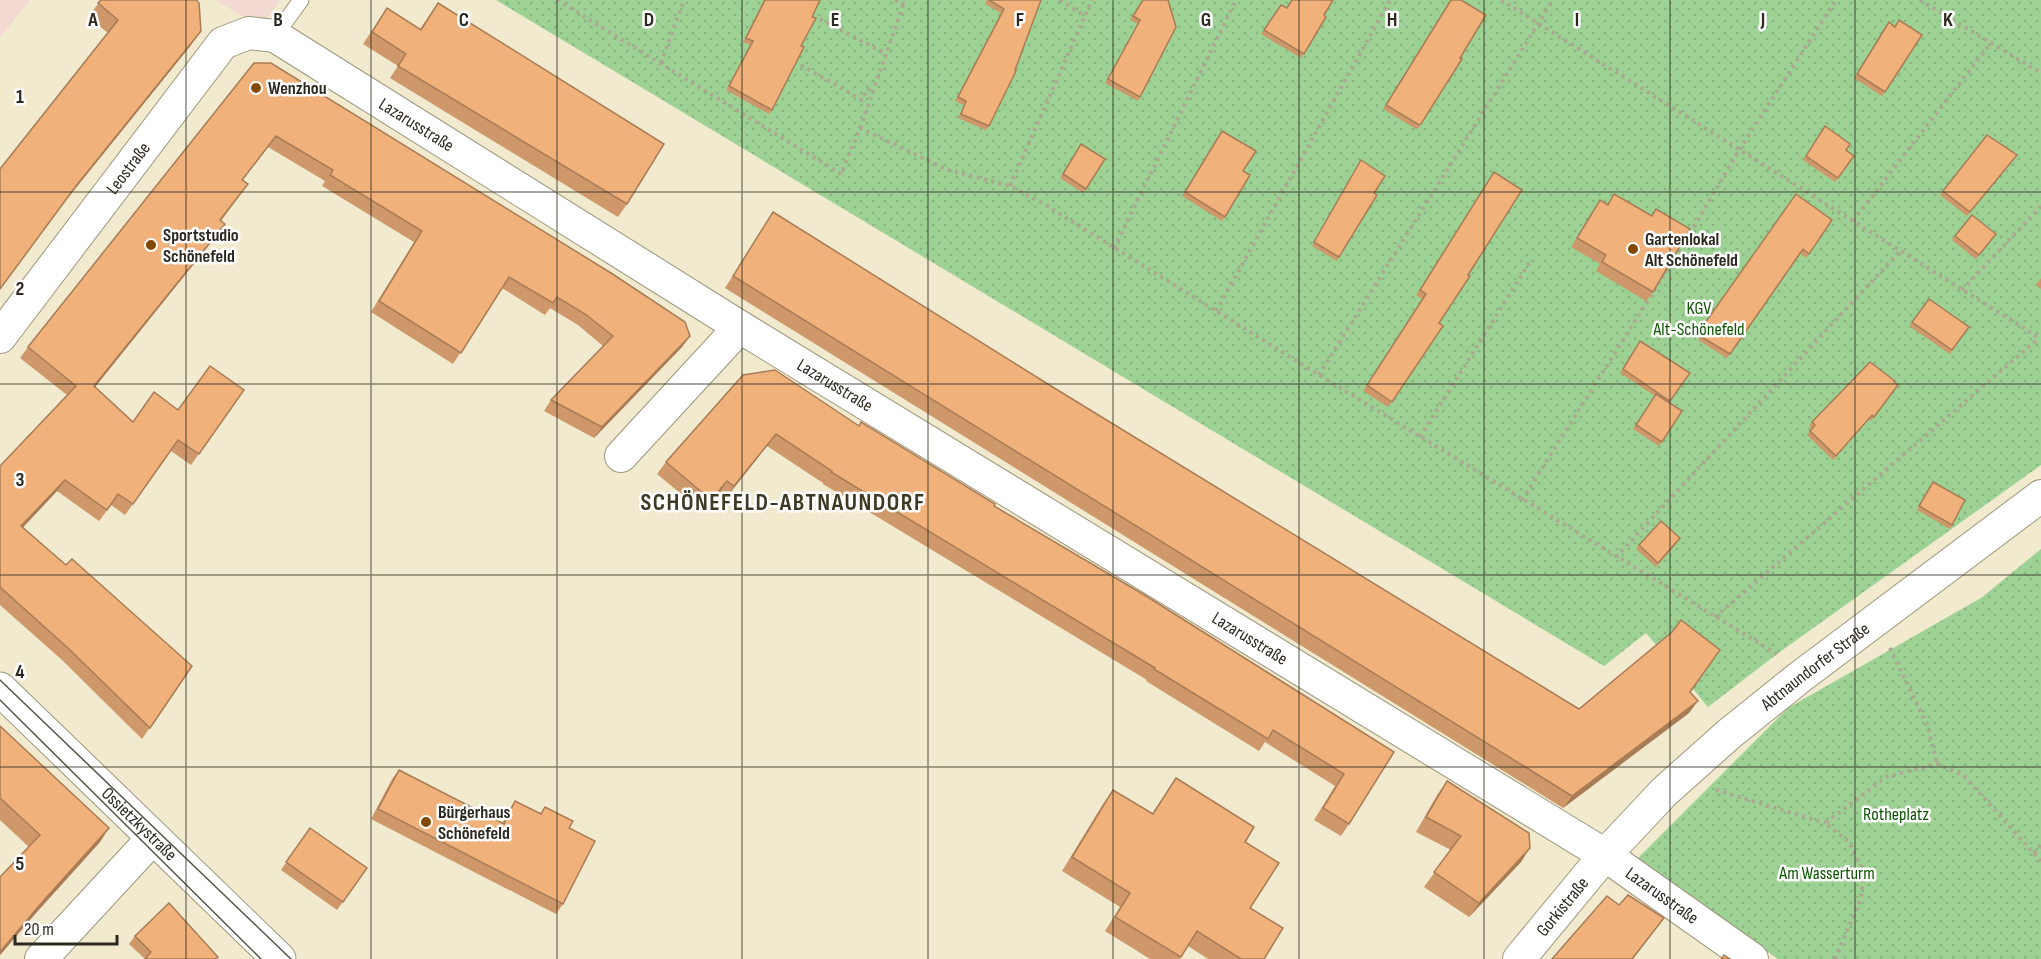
<svg xmlns="http://www.w3.org/2000/svg" width="2041" height="959" viewBox="0 0 2041 959" font-family="'Sofia Sans Condensed',sans-serif">
<defs>
<pattern id="green-dots" width="8" height="8" patternUnits="userSpaceOnUse" patternTransform="scale(1.5)"><rect width="8" height="8" fill="#9dd294"/><path d="M2 2h.1M6 6h.1" fill="none" stroke="#87b47f" stroke-width="1.8" stroke-linecap="round"/></pattern>
</defs>
<rect width="100%" height="100%" fill="#f1eace"/>
<!-- industrial -->
<g fill="#f2d9d1">
<path d="M0,0H30L0,37Z"/>
<path d="M216,0H280L260,28Z"/>
</g>
<!-- green -->
<g fill="url(#green-dots)">
<path d="M496,0H2041V465L1777,654L1708,707L1646,633L1604,666Z"/>
<path d="M2041,549V959H1778L1635,861L1788,708L1981,598Z"/>
</g>
<g fill="none" stroke-linecap="round" stroke-linejoin="round">
<defs>
<path id="service" d="M275,36L301,0"/>
<g id="minor">
<path id="s1" d="M0,337L223,43L249,33L275,36L740,327L1605,855L1752,959"/>
<path d="M621,456L740,327"/>
<path d="M41,959L153,838"/>
<path id="s2" d="M1519,959L1605,855L1664,792L1729,734L1800,677L2041,496"/>
</g>
<g id="secondary">
<path id="s3" d="M0,689L279,959"/>
</g>
</defs>
<!-- service casing -->
<use href="#service" stroke="#9c967c" stroke-width="17"/>
<!-- minor casing -->
<use href="#minor" stroke="#9c967c" stroke-width="34"/>
<!-- secondary casing -->
<use href="#secondary" stroke="#9c967c" stroke-width="35"/>
<!-- path -->
<g stroke="#ada791" stroke-width="4" stroke-dasharray="3 4.5" stroke-linecap="butt">
<path d="M557,0L841,174L860,128L948,170L1010,186L1044,204L1319,375L1777,654"/>
<path d="M895,0L904,5"/>
<path d="M1060,0L1085,16"/>
<path d="M1501,0L2041,339"/>
<path d="M1920,0L2041,73"/>
<path d="M820,19L886,54"/>
<path d="M661,63L684,0"/>
<path d="M801,65L862,100L867,89L873,91"/>
<path d="M860,128L905,0"/>
<path d="M1010,186L1092,0"/>
<path d="M1853,221L1991,43"/>
<path d="M1114,248L1236,0"/>
<path d="M1962,290L2041,206"/>
<path d="M1216,311L1390,0"/>
<path d="M1319,375L1553,0"/>
<path d="M1420,437L1531,260"/>
<path d="M1522,500L1688,237L1739,150L1836,0"/>
<path d="M1616,557L1900,251"/>
<path d="M1715,617L2039,338"/>
<path d="M1890,648L1928,727L1937,764"/>
<path d="M1716,790L1825,823"/>
<path d="M2034,853L2041,845"/>
<path d="M1835,959L1861,898L1864,873L1849,842L1825,823L1886,777L1937,764L1963,775L2041,861"/>
</g>
<!-- service -->
<use href="#service" stroke="#fff" stroke-width="15"/>
<!-- minor -->
<use href="#minor" stroke="#fff" stroke-width="32"/>
<!-- secondary -->
<use href="#secondary" stroke="#fff" stroke-width="33"/>
<!-- tram -->
<g stroke="#585446" stroke-width="1.5">
<path d="M0,680L291,959"/>
<path d="M0,700L261,959"/>
</g>
</g>
<!-- wall -->
<g fill="#ce986a">
<path d="M101,0L191,45L66,200L108,33L88,17Z"/>
<path d="M764,0H820L812,17L801,46L772,110L769,114L726,90L750,45L743,42Z"/>
<path d="M987,0H1041L989,126L986,130L958,118L964,105L955,101L1001,13L985,4Z"/>
<path d="M1142,0L1140,97L1138,101L1105,83L1138,24L1130,20Z"/>
<path d="M1450,0L1419,128L1416,129L1383,109Z"/>
<path d="M438,3L627,204L618,217L390,78L398,66L363,44L387,8L420,29Z"/>
<path d="M1281,5L1286,8L1324,15L1301,58L1261,34Z"/>
<path d="M1889,22L1895,26L1922,35L1882,96L1854,78Z"/>
<path d="M254,63L690,336L682,347L594,438L544,411L551,400L603,346L578,325L550,308L545,315L502,288L453,364L371,312L414,242L322,186L325,181L268,147L243,180L240,195L221,221L225,224L217,235L95,387L133,422L244,390L191,465L171,451L125,515L111,505L99,521L57,491L23,527L66,565L192,666L142,739L62,660L0,605V466L67,395L20,358L28,347Z"/>
<path d="M1825,126L1846,150L1854,156L1835,182L1803,160Z"/>
<path d="M1219,135L1243,171L1225,217L1222,221L1182,196Z"/>
<path d="M1987,135L2017,155L1967,216L1940,195Z"/>
<path d="M1081,144L1105,159L1083,193L1060,178Z"/>
<path d="M1361,160L1374,193L1337,261L1312,246Z"/>
<path d="M1490,178L1468,275L1439,323L1443,326L1388,407L1363,391L1422,299L1416,295Z"/>
<path d="M1614,194L1653,292L1646,301L1596,271L1600,264L1571,247L1600,200L1607,204Z"/>
<path d="M1796,194L1832,220L1806,258L1800,253L1727,358L1698,340L1705,330L1702,328Z"/>
<path d="M773,212L1051,386L1579,709L1690,692L1689,713L1563,808L725,288Z"/>
<path d="M1972,215L1996,234L1976,259L1952,240Z"/>
<path d="M2041,278V289L2036,285Z"/>
<path d="M1929,299L1969,327L1950,354L1909,326Z"/>
<path d="M1640,341L1690,373L1669,402L1682,411L1659,446L1633,429L1655,396L1620,373Z"/>
<path d="M743,375L859,425L994,506L1394,752L1349,824L1341,836L1314,820L1335,786L1265,742L1259,751L1146,681L1147,680L823,484V483L767,446L726,498L719,493L703,512L657,474L666,462Z"/>
<path d="M1894,382L1898,385L1871,421L1869,419L1833,460L1807,435L1812,429L1809,426L1812,422Z"/>
<path d="M1930,486L1952,525L1950,529L1917,510Z"/>
<path d="M1678,542L1656,567L1636,549L1639,545Z"/>
<path d="M0,726L100,842L35,914L0,955V877L29,847L0,820Z"/>
<path d="M399,770L502,823L508,811L515,801L540,814L545,807L569,828L563,904L556,914L371,819L392,779Z"/>
<path d="M1176,778L1245,842L1250,908L1264,959H1208L1188,946L1180,959H1150L1105,931L1120,907L1062,871L1103,804L1113,790L1152,814Z"/>
<path d="M1447,781L1521,862L1469,917L1424,887L1451,850L1416,832L1437,795Z"/>
<path d="M310,828L367,868L337,910L281,870Z"/>
<path d="M135,936L218,957L216,959H145L129,944Z"/>
</g>
<!-- shaded-wall -->
<g fill="#a87c56">
<path d="M201,31L191,45L66,200L0,290L76,186Z"/>
<path d="M225,224L217,235L87,397L94,386Z"/>
<path d="M690,336L682,347L594,438L602,427Z"/>
<path d="M776,434L767,446L726,498L734,486Z"/>
<path d="M65,480L57,491L14,537L21,526Z"/>
<path d="M727,481L719,493L703,512L711,500Z"/>
<path d="M1698,701L1689,713L1563,808L1572,796Z"/>
<path d="M109,828L100,842L35,914L0,955V952L44,900Z"/>
<path d="M1530,848L1521,862L1469,917L1479,903Z"/>
<path d="M1664,918L1633,959H1632Z"/>
</g>
<!-- building -->
<g fill="#f0b17b" stroke="#a87c56" stroke-width="1.5">
<path d="M101,0H196L199,3L201,31L76,186L0,289V169L118,20L98,3Z"/>
<path d="M765,0H820L812,17L816,18L801,46L804,47L772,110L729,86L753,41L746,38Z"/>
<path d="M989,0H1041L1015,70L1016,71L989,126L961,114L966,101L958,97L1004,9Z"/>
<path d="M1143,0H1168L1176,27L1140,97L1108,79L1140,20L1133,16Z"/>
<path d="M1292,0H1333L1324,15L1326,17L1304,54L1264,30L1281,5L1287,8Z"/>
<path d="M1451,0H1461L1486,15L1460,58L1462,59L1421,124L1419,125L1386,105Z"/>
<path d="M438,3L664,144L627,204L398,66L406,54L372,32L387,8L421,30Z"/>
<path d="M1899,20L1922,35L1885,92L1857,74L1889,22L1895,27Z"/>
<path d="M254,63H271L611,273L685,322L690,336L602,427L551,400L613,336L585,314L557,297L553,303L509,277L461,353L379,301L422,231L330,175L333,170L276,136L242,180L248,184L220,220L225,224L94,386L133,422L154,392L178,410L210,366L244,390L199,454L178,440L133,504L118,494L107,510L65,480L21,526L66,565L72,559L192,666L150,728L69,649L0,587V466L76,386L28,347Z"/>
<path d="M1825,126L1850,144L1846,150L1854,156L1838,178L1806,156Z"/>
<path d="M1222,131L1256,151L1243,171L1250,175L1225,217L1185,192Z"/>
<path d="M1987,135L2017,155L1970,212L1943,191Z"/>
<path d="M1081,144L1105,159L1086,189L1063,174Z"/>
<path d="M1361,160L1385,176L1374,193L1377,195L1339,257L1314,242Z"/>
<path d="M1494,172L1522,190L1468,275L1470,276L1439,323L1443,326L1392,402L1367,385L1426,294L1420,290Z"/>
<path d="M1614,194L1652,216L1656,209L1690,229L1653,292L1602,262L1606,255L1577,238L1600,200L1608,205Z"/>
<path d="M1796,194L1832,220L1809,254L1803,249L1730,354L1700,336L1708,326L1705,323Z"/>
<path d="M773,212L1051,386L1579,709L1672,632L1681,620L1720,650L1690,692L1698,701L1572,796L733,276Z"/>
<path d="M1972,215L1996,234L1979,255L1955,236Z"/>
<path d="M1929,299L1969,327L1952,350L1912,322Z"/>
<path d="M1640,341L1690,373L1670,401L1623,369Z"/>
<path d="M1870,362L1895,381L1894,382L1898,385L1874,417L1872,415L1836,456L1810,431L1815,425L1812,422Z"/>
<path d="M775,370L859,426L861,422L995,504L994,506L1146,596L1394,752L1349,824L1323,808L1344,774L1273,730L1268,739L1154,669L1155,668L831,472L832,471L776,434L734,486L727,481L711,500L666,462L743,375Z"/>
<path d="M1656,394L1682,411L1662,442L1636,425Z"/>
<path d="M1933,482L1965,500L1952,525L1919,506Z"/>
<path d="M1661,521L1680,538L1658,563L1639,545Z"/>
<path d="M0,726L109,828L44,900L0,952V877L40,835L0,798Z"/>
<path d="M399,770L504,824L515,801L541,814L545,807L573,821L569,828L595,841L563,904L378,809Z"/>
<path d="M1176,778L1254,827L1245,842L1279,863L1250,908L1283,928L1264,959H1241L1197,931L1181,957L1115,917L1130,893L1072,857L1113,790L1153,814Z"/>
<path d="M1447,781L1529,833L1530,848L1479,903L1434,872L1461,836L1426,817Z"/>
<path d="M310,828L367,868L343,902L286,862Z"/>
<path d="M1628,895L1664,918L1632,959H1552L1607,896L1619,905Z"/>
<path d="M169,903L218,957L215,959H145L151,952L135,936Z"/>
<path d="M1724,955L1730,959H1721Z"/>
</g>
<!-- grid -->
<path fill="none" stroke="#2c291f" stroke-width="1.5" stroke-opacity="0.55" d="M186,0V959M371,0V959M557,0V959M742,0V959M928,0V959M1113,0V959M1299,0V959M1484,0V959M1670,0V959M1855,0V959M0,192H2041M0,384H2041M0,575H2041M0,767H2041"/>
<!-- markers -->
<g fill="#844901" stroke="#fff" stroke-width="2">
<circle cx="256" cy="88" r="6"/>
<circle cx="151" cy="245" r="6"/>
<circle cx="1633" cy="249" r="6"/>
<circle cx="426" cy="822" r="6"/>
</g>
<g text-anchor="middle" stroke-width="5" stroke-linejoin="round" paint-order="stroke">
<!-- poi labels -->
<g font-size="18" font-weight="bold" fill="#2c291f" stroke="#fff" text-anchor="start">
<text x="268" y="94">Wenzhou</text>
<text x="163" y="241">Sportstudio<tspan x="163" dy="21">Schönefeld</tspan></text>
<text x="1645" y="245">Gartenlokal<tspan x="1645" dy="21">Alt Schönefeld</tspan></text>
<text x="438" y="818">Bürgerhaus<tspan x="438" dy="21">Schönefeld</tspan></text>
</g>
<!-- street labels -->
<g font-size="18" fill="#2c291f" stroke="#fff">
<text dy="6" stroke="none"><textPath href="#s1" startOffset="590">Lazarusstraße</textPath></text>
<text dy="6" stroke="none"><textPath href="#s1" startOffset="212">Leostraße</textPath></text>
<text dy="6" stroke="none"><textPath href="#s1" startOffset="1083">Lazarusstraße</textPath></text>
<text dy="6" stroke="none"><textPath href="#s1" startOffset="1569">Lazarusstraße</textPath></text>
<text dy="6" stroke="none"><textPath href="#s2" startOffset="418">Abtnaundorfer Straße</textPath></text>
<text dy="6" stroke="none"><textPath href="#s3" startOffset="194">Ossietzkystraße</textPath></text>
<text dy="6" stroke="none"><textPath href="#s1" startOffset="2055">Lazarusstraße</textPath></text>
<text dy="6" stroke="none"><textPath href="#s2" startOffset="68">Gorkistraße</textPath></text>
</g>
<!-- park labels -->
<g font-size="18" fill="#0b5500" stroke="#fff">
<text x="1699" y="314">KGV<tspan x="1699" dy="21">Alt-Schönefeld</tspan></text>
<text x="1896" y="820">Rotheplatz</text>
<text x="1827" y="879">Am Wasserturm</text>
</g>
<!-- district labels -->
<g font-size="24" font-weight="bold" letter-spacing="1.5" fill="#3e3922" stroke="#fff">
<text x="783" y="510">SCHÖNEFELD-ABTNAUNDORF</text>
</g>
</g>
<g font-size="20" text-anchor="middle" font-weight="bold" fill="#2c291f" stroke="#fff" stroke-width="5" stroke-linejoin="round" paint-order="stroke">
<text x="93" y="26">A</text>
<text x="278" y="26">B</text>
<text x="464" y="26">C</text>
<text x="649" y="26">D</text>
<text x="835" y="26">E</text>
<text x="1020" y="26">F</text>
<text x="1206" y="26">G</text>
<text x="1392" y="26">H</text>
<text x="1577" y="26">I</text>
<text x="1763" y="26">J</text>
<text x="1948" y="26">K</text>
<text x="20" y="103">1</text>
<text x="20" y="295">2</text>
<text x="20" y="486">3</text>
<text x="20" y="678">4</text>
<text x="20" y="870">5</text>
</g>
<!-- scale -->
<path d="M15 935v9h102v-9" fill="none" stroke="#2c291f" stroke-width="3"/>
<text x="24" y="935" font-size="18" fill="#2c291f" stroke="#ffffff" stroke-width="4.5" paint-order="stroke">20 m</text>
</svg>
